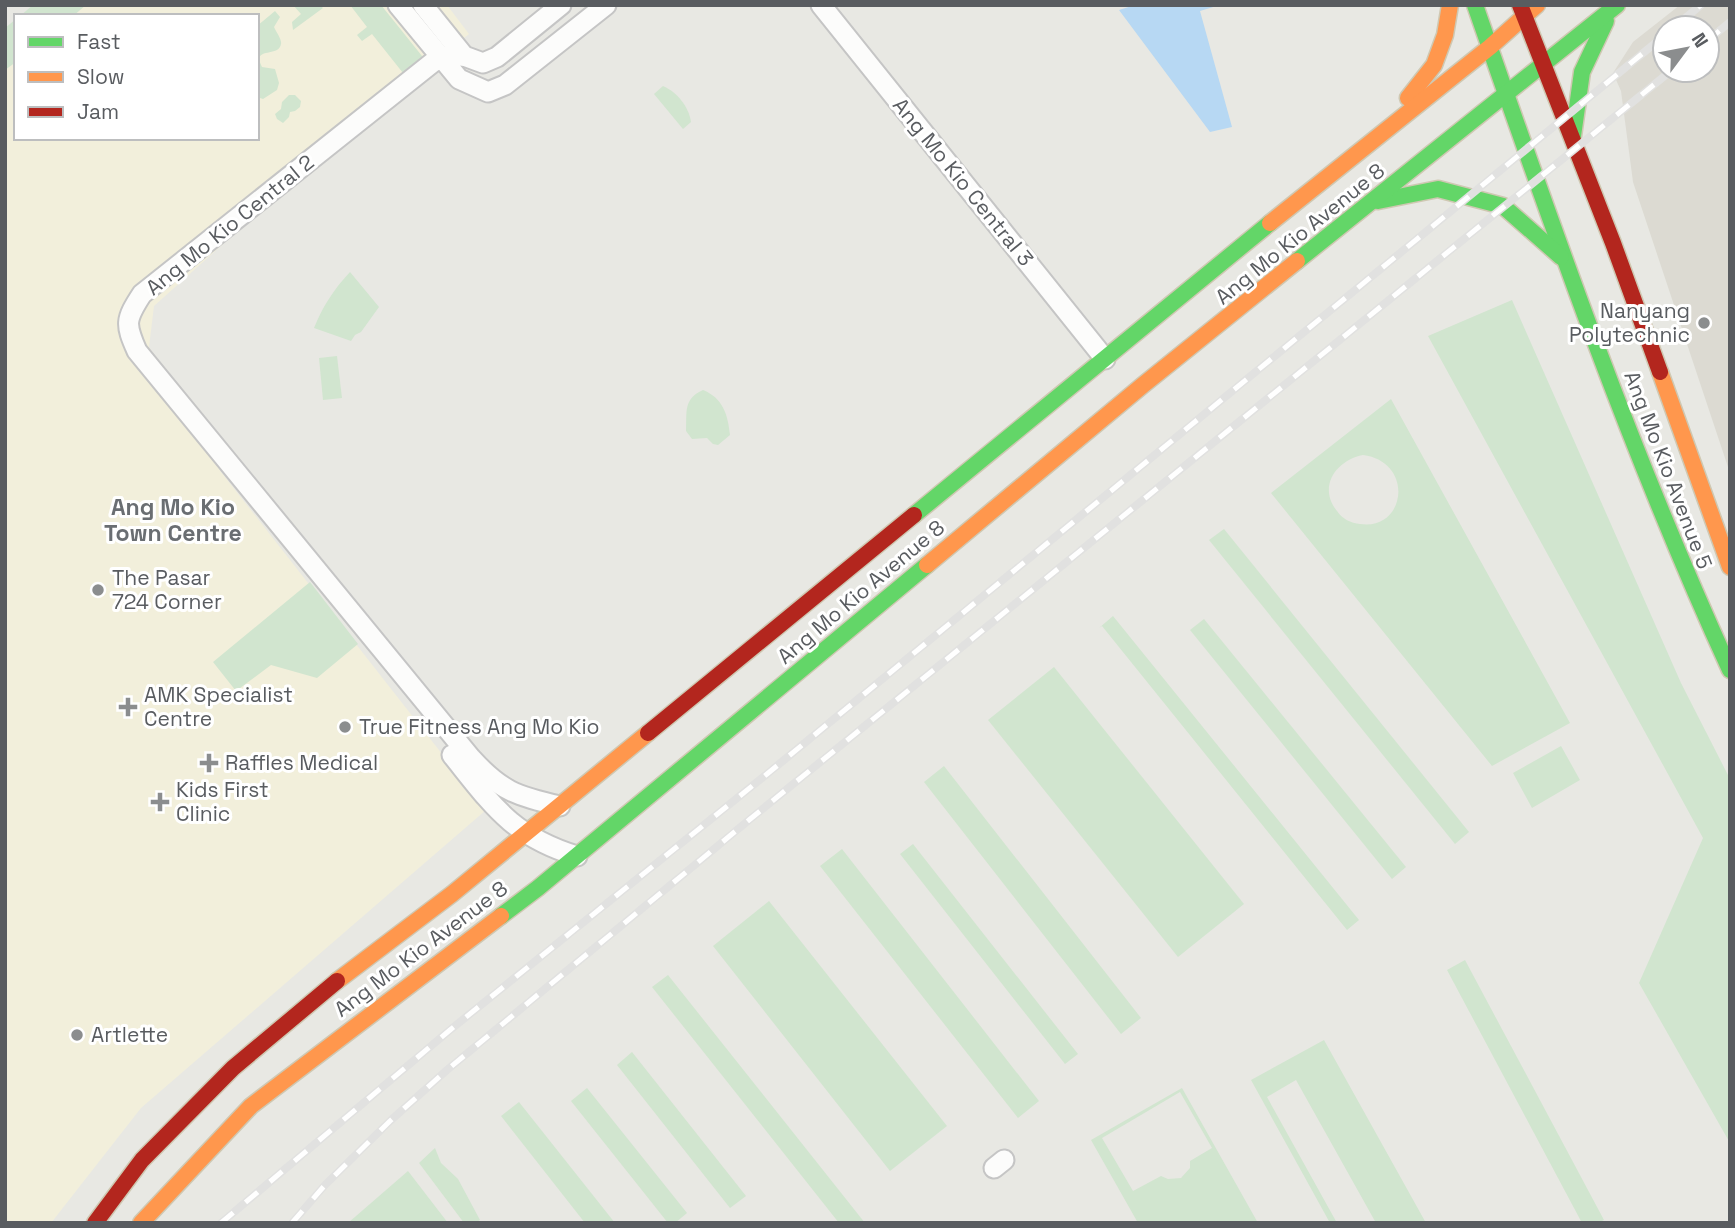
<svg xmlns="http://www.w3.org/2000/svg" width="1735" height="1228" viewBox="0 0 1735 1228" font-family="'Space Grotesk',sans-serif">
<rect width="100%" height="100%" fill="#e8e8e3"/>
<!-- commercial -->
<path fill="#f2efdb" d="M49,5H447L469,34L270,196L222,245L154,306L149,347L221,472L486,810L141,1108L51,1223H5V41L16,32V138H257V16H36Z"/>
<!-- education -->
<path fill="#dcdad2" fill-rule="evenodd" d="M1680,5H1730V473L1633,182L1621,91L1613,73L1633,42ZM1665,28H1707V70H1665Z"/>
<!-- green -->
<g fill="#d1e5cf" fill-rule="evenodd">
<path d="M33,5H86L73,16H20Z"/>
<path d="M293,5H320L323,8L293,30L292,22L301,14Z"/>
<path d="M350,5H381L426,61L407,78L372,34L362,41L357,35L367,27Z"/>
<path d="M275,11L280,17L274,27C276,32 282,39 281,44C279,58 251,46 262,67L275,69L279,83L277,90L263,99L257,97V26Z"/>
<path d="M16,19V62L5,70V28Z"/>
<path d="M663,86C677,92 689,107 691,122L683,129L654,94Z"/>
<path d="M289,95H295L301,101L300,107L295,111L290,112L289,117L283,123L277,119L275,114L281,109L282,102Z"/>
<path d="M350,272L379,307L361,332L355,335L351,341L314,328C323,306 334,289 350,272Z"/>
<path d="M1512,300L1681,683L1730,779V1143L1639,983L1703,838L1428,336Z"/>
<path d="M337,356L342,398L323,400L319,358Z"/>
<path d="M703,390C723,398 728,415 730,435L718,445L713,444L707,438L692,439L686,431C687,412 683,399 703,390Z"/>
<path d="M1391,399L1570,723L1492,766L1271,493ZM1363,455C1415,462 1406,531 1360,524C1351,523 1342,519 1337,511C1317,486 1337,460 1363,455Z"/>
<path d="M1224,529L1469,832L1455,844L1209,540Z"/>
<path d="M310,582L358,644L317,678L271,665L236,691L213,662Z"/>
<path d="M1113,616L1359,920L1347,930L1102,626L1099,628Z"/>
<path d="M1204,619L1406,867L1392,879L1190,630Z"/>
<path d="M1054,667L1244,904L1178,957L988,720Z"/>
<path d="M1561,746L1580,780L1532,808L1513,773Z"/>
<path d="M944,766L1141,1018L1121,1034L924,782Z"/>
<path d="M913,844L1078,1054L1065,1064L900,854Z"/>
<path d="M842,849L1039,1101L1018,1118L820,866Z"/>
<path d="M769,901L947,1126L890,1171L713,946Z"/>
<path d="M1465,960L1604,1220L1598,1223H1582L1447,970Z"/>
<path d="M668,975L865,1223H839L652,987Z"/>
<path d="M1324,1040L1426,1223H1376L1296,1080L1267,1097L1337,1223H1330L1251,1080Z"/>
<path d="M632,1052L746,1196L730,1208L617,1065Z"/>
<path d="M587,1088L687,1213L675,1223H668L571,1101Z"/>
<path d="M1182,1088L1258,1223H1138L1091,1140ZM1180,1092L1212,1148L1190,1161V1168L1181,1178L1168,1179L1161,1176L1133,1191L1102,1138Z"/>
<path d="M519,1102L615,1223H585L501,1116Z"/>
<path d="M435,1148L441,1163L458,1179L480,1220L475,1223H464L419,1163Z"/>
<path d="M408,1171L448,1223H348Z"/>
</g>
<!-- water -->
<path fill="#b7d8f3" d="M1135,5H1220L1200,11L1232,127L1210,132L1119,10Z"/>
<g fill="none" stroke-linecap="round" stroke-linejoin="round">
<defs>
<g id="street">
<path d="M398,5L459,79L488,92L505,85L606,5"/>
<path d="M423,5L464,56L483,63L497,57L561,5"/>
<path d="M821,5L1105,359"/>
<path d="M464,56L441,57L432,63L142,294C125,320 125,324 137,351L471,758C501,791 516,796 560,806"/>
<path d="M452,755C493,806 512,836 577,856"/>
<path d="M994,1168L1004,1160"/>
</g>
<g id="fast">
<path d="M1475,5C1553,229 1631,454 1730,670"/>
<path d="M1573,136L1582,72L1606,21"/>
<path d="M1378,201L1438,189L1503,206L1561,257"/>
<path d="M1297,261L1617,5"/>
<path d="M914,515L1270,223"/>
<path d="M501,916L538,888L927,565"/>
</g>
<g id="slow">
<path d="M1408,98L1434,65L1445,35L1450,5"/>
<path d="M1270,223L1490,47L1537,5"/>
<path d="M1660,372L1730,567"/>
<path d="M927,565L1143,385L1297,261"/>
<path d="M337,981L452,894L648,733"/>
<path d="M141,1223L251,1106L501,916"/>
</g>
<g id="jam">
<path d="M1520,5L1613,243L1660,372"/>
<path d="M648,733L914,515"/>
<path d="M95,1223L142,1160L233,1068L337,981"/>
</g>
</defs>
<!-- street casing -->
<use href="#street" stroke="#c5c5c5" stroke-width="23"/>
<!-- fast casing -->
<use href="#fast" stroke="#cfc8b2" stroke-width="19"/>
<!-- slow casing -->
<use href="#slow" stroke="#cfc8b2" stroke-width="19"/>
<!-- jam casing -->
<use href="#jam" stroke="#cfc8b2" stroke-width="19"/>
<!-- street -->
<use href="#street" stroke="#fcfcfb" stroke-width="19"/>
<!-- fast -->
<use href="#fast" stroke="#63d668" stroke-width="16"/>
<!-- slow -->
<use href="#slow" stroke="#ff974d" stroke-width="16"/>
<!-- jam -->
<use href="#jam" stroke="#b3261e" stroke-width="16"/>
<defs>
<g id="rail">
<path d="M1673,28L1701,5"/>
<path d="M1707,41L1730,22"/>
<path d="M221,1223L450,1030L767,774L1665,35"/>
<path d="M292,1223L325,1185L390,1121L447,1070L749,820L1672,70"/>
</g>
</defs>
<!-- rail casing -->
<use href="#rail" stroke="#e1e1e0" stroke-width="8"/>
<!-- rail -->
<use href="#rail" stroke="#fff" stroke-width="5" stroke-dasharray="16" stroke-linecap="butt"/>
</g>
<!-- markers -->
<g fill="#8b8d8e" stroke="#fff" stroke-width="2.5">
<circle cx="1704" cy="323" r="7"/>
<circle cx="98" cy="590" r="7"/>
<path d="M124.5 696.5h7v7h7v7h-7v7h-7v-7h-7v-7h7z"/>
<circle cx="345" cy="727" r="7"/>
<path d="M205.5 752.5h7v7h7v7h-7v7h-7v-7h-7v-7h7z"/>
<path d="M156.5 791.5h7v7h7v7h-7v7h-7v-7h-7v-7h7z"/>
<circle cx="77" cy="1035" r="7"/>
</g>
<g text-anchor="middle" stroke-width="6" stroke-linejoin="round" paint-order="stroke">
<!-- street labels -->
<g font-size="21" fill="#595c60" stroke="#fff">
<text transform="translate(963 182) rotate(51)" y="7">Ang Mo Kio Central 3</text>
<text transform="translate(230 225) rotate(-39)" y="7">Ang Mo Kio Central 2</text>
<text transform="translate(1300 234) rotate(-39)" y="7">Ang Mo Kio Avenue 8</text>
<text transform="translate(1668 470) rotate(69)" y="7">Ang Mo Kio Avenue 5</text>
<text transform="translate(861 592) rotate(-40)" y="7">Ang Mo Kio Avenue 8</text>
<text transform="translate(421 949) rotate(-37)" y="7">Ang Mo Kio Avenue 8</text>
</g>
<!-- poi labels -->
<g font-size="21" fill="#595c60" stroke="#fff" text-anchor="start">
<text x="1690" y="318" text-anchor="end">Nanyang<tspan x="1690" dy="24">Polytechnic</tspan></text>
<text x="112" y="585">The Pasar<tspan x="112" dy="24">724 Corner</tspan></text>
<text x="144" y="702">AMK Specialist<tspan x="144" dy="24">Centre</tspan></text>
<text x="359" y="734">True Fitness Ang Mo Kio</text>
<text x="225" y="770">Raffles Medical</text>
<text x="176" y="797">Kids First<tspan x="176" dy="24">Clinic</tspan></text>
<text x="91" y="1042">Artlette</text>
</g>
<!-- neighbourhood labels -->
<g font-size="23" font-weight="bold" fill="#6a6e72" stroke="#fff">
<text x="173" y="515">Ang Mo Kio<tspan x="173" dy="26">Town Centre</tspan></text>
</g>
</g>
<!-- border -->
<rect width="1735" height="1228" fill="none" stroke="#595c60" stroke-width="14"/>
<!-- legend -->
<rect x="14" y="14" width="245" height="126" fill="#ffffff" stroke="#bdbebf" stroke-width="2"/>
<rect x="28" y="37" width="35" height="10" fill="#63d668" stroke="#bdbebf" stroke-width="2"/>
<text x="77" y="49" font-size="21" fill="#595c60">Fast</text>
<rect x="28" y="72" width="35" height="10" fill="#ff974d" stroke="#bdbebf" stroke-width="2"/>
<text x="77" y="84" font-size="21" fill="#595c60">Slow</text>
<rect x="28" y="107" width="35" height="10" fill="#b3261e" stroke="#bdbebf" stroke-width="2"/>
<text x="77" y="119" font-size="21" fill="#595c60">Jam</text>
<!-- north arrow -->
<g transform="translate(1686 49) rotate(58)"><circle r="33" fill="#ffffff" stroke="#bdbebf" stroke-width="2"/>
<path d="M0-5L12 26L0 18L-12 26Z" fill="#8b8d8e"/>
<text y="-10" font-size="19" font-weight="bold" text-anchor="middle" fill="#595c60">N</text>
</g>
</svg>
